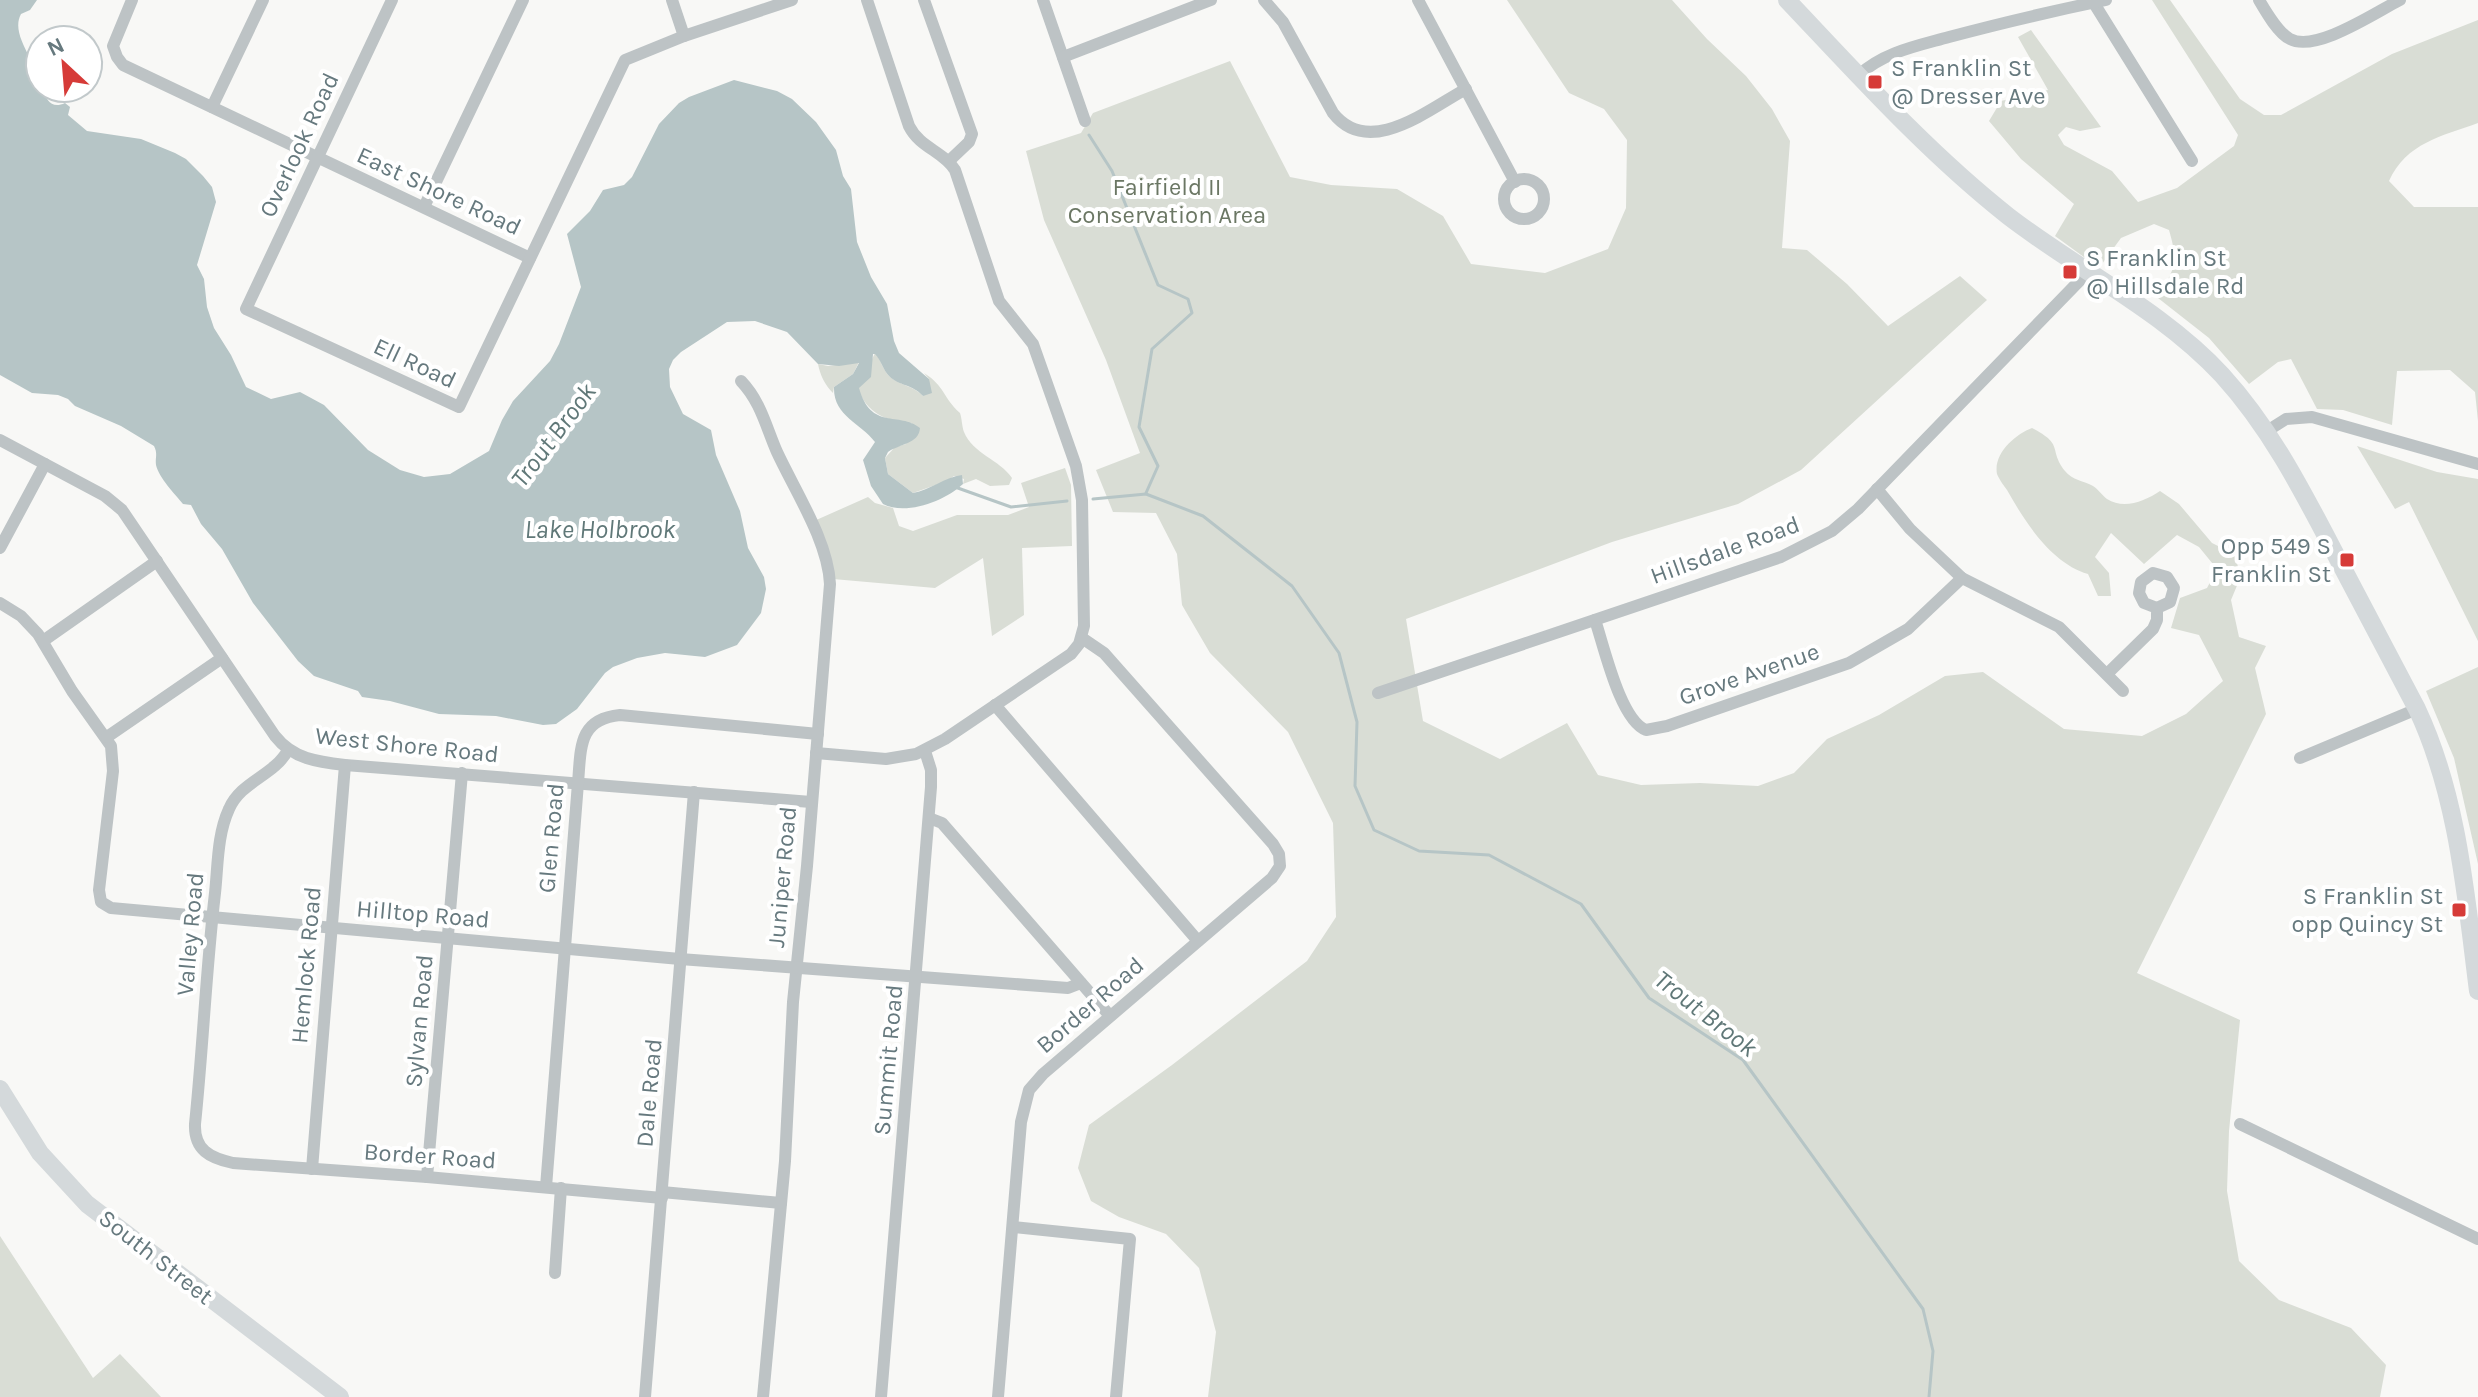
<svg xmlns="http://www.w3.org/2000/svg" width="2478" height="1397" viewBox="0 0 2478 1397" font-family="Karla,sans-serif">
<rect width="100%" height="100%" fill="#f8f8f6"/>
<!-- green -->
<g fill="#d9ddd5">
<path d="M1507,0H1672L1707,39L1746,76L1772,109L1790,141L1782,248L1807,250L1847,284L1888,326L1960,276L1987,300L1801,470L1738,504L1612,542L1406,619L1423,721L1500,759L1567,723L1598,775L1641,785L1700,783L1758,786L1794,773L1827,739L1879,715L1945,676L1983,672L2064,729L2142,736L2186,714L2223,681L2199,635L2171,628L2180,598L2207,588L2217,569L2199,547L2177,535L2144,564L2111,533L2095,557L2109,573L2111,596H2098L2088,574C2051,563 2025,522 2007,490C2004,486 1999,479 1997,474C1993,453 2016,434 2032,428C2065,445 2048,449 2065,471C2072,480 2084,481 2093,486C2098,489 2102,495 2107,499C2124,510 2145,501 2160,491L2179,504L2212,543L2234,554L2241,576L2231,600L2239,637L2266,646L2255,668L2266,714L2137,973L2240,1020L2229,1131L2227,1191L2239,1261L2279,1300L2351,1328L2386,1365L2380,1397H1208L1216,1332L1199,1268L1166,1234L1119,1217L1091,1201L1078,1168L1089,1125L1172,1065L1307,961L1336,917L1333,823L1288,732L1210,653L1182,605L1177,554L1156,513L1113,512L1096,470L1140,453L1106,360L1044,220L1026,151L1081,133L1093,113L1230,61L1290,177L1331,185L1397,189L1443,216L1471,264L1545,273L1608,249L1626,208L1627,140L1604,109L1569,93Z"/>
<path d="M2152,0H2170L2240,99L2264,115H2281L2392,54L2478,20V123C2442,136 2406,143 2389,181L2414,207H2478V421L2475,392L2450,370L2397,371L2392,425L2343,410L2317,409L2291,359L2278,362L2249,384L2209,338L2158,298C2175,266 2179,265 2169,230L2154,224L2121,238L2099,268L2055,236L2074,204L2021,159L1989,121L2001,101L2048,90L2018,37L2031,30L2101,127L2080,131L2066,127L2058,135L2064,145L2112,171L2138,202L2177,188L2234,146L2238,135Z"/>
<path d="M875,353C881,360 883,370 889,376C900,386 913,385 923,396L929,379L924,373C945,386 943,398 960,413C962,419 962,427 964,432C973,454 999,459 1012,478L1009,485L990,486L976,479L963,484L964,479L954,476L947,481L913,493L888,474L885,458L895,447L906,444L912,423C887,422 866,413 858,388Z"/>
<path d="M859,362L853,374L834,387L833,393C825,385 820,375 818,364L828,366Z"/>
<path d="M2357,446L2437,472L2478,479V641L2409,502L2395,509Z"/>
<path d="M1065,468L1071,485L1072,546L1022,548L1024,615L992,636L983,558L935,588L833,579L814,521L868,497L875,503L893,508L899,526L913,531L957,515H1008L1029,507L1021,483Z"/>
<path d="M2478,667V864L2454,758L2426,691Z"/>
<path d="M0,1236L93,1378L120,1354L161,1397H0Z"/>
</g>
<!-- water -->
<path fill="#b6c5c6" d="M0,0H37L30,10L21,14C9,36 40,64 40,88H43C46,101 52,109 65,103L70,107L68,115L87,131L141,139L175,153L186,159L203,176L212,187L216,202L197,265L204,279L207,307L214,328L231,355L246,387L271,399L300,392L324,405L368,450L400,470L424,477L450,474L489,451L502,420L513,401L550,361L559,344L581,287L567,234L590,211L603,190L624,185L632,177L659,124L679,103L689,97L734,80L777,91L792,99L816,122L836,150L843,176L851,189L857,242L871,277L887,304L894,341L899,353L929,379L932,393L923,396C912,384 899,386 889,376C883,370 881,360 875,354H873L871,377L859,388C871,431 899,411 920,428C919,444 899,444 888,452L885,458L888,474L913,493C930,490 945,477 962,475L963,484C945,501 906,516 883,504L871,486L863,460L875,442C861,423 833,416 834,387L853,374L859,363L839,366L818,364L787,332L755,321L727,322L681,352L673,360L669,369L670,387L683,414L711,430L716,455L740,511L748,548L764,577L766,589L761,613L737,645L705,657L665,653L637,658L613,667L605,673L577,709L556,724L543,725L496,716L439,714L390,701L362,697L358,691L314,676L298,661L253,603L222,549L201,524L191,505L183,504C175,494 159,478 156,465C155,457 158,454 154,446L121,426L75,406L68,399L58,395L32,393L0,375Z"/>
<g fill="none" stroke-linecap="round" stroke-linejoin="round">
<!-- stream -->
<g stroke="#b6c5c6" stroke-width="3">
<path d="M1089,135L1112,171L1158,285L1188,299L1192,313L1152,349L1139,427L1158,466L1146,493"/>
<path d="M955,487L1011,507L1067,501"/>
<path d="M1093,499L1146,494L1203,516L1292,586L1339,653L1357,722L1355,786L1374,830L1419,851L1489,855L1581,904L1649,998L1743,1060L1923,1309L1933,1351L1929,1397"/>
</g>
<!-- minor -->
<g stroke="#bdc3c5" stroke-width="12">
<path d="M132,0L113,46L117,57L123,65L530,258"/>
<path d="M392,0L246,309L459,407L625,60L684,36L792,0"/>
<path d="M672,0L684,36"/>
<path d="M924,0L972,134L969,142L949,161"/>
<path d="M1043,0L1085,121"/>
<path d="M1264,0L1283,22L1333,113C1369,159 1429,109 1466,89"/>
<path d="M1418,0L1515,182"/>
<path d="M2092,0L2192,161"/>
<path d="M2259,0C2266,12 2278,33 2290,39C2316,53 2376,12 2400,0"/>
<path d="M1063,57L1211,0"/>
<path d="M1859,75C1884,52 1917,46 1949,37C2001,23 2053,11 2106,0"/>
<path d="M212,107L263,0"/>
<circle cx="1524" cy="199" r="20"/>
<path d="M424,207L523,0"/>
<path d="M741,381C761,402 766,427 777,452C795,491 828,541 830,584L807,866L793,1002L785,1161L763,1397"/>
<path d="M2267,431L2286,419L2312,417L2478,464"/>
<path d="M0,440L105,496L122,510L275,736C293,759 318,762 345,765L811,802"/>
<path d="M1877,489L1910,529L1962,578L2059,627L2123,691"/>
<path d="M0,548L45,464"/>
<path d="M0,603L21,616L38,634L72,691L111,746L113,771L99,890L101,902L111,908L680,959L1068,988L1081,983"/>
<path d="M1595,620C1604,646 1620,720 1646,730L1667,726L1849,663L1908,629L1962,578"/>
<path d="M43,641L157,561"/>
<path d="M2107,674L2153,629L2157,620V608L2144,603L2139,593L2141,582L2153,573L2167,577L2174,588L2170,602L2157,608"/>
<path d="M1378,693L1781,557L1832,531L1858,509L2088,272"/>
<path d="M995,705L1198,941"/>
<path d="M107,737L222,658"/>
<path d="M288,750C274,776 241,781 229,809C217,835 218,866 215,893C206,970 203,1047 195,1124C194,1150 210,1158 233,1163L427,1177L662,1198"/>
<path d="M816,753L886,759L916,754L945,739L1071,654L1079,644L1084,626L1082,500L1076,466L1033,344L999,301L955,170C943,151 920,148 909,126L867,0"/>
<path d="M2300,758L2417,709"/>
<path d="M929,818L942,823L1110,1016"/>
<path d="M2240,1124L2478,1239"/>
<path d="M312,1169L345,765"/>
<path d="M427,1177L462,773"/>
<path d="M546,1187L578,783C581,748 578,719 620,715L818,734"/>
<path d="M662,1192L781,1203"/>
<path d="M1013,1227L1130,1239L1116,1397"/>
<path d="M555,1273L561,1188"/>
<path d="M645,1397L694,792"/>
<path d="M881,1397L931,787V770L925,751"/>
<path d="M998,1397L1021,1122L1029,1090L1043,1074L1272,878L1280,866L1279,854L1273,844L1104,653L1082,638"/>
</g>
<!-- secondary -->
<g stroke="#d4d9db" stroke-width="18">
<path d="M1787,0C1858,75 1927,152 2008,216C2078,270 2162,310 2222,375C2272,430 2304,494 2338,559C2364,609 2391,659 2417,709C2458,796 2466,897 2478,991"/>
<path d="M0,1089L40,1153L87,1204L340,1397"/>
</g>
</g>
<!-- markers -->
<g fill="#d63b38" stroke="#fff" stroke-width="3">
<rect x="1867" y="74" width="16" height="16" rx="4"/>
<rect x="2062" y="264" width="16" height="16" rx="4"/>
<rect x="2339" y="552" width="16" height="16" rx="4"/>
<rect x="2451" y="902" width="16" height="16" rx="4"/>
</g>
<g text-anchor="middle" stroke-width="8" stroke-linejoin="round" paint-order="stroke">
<!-- poi labels -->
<g font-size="24" fill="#66797e" stroke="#fff" text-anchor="start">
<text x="1891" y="76">S Franklin St<tspan x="1891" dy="28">@ Dresser Ave</tspan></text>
<text x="2086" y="266">S Franklin St<tspan x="2086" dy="28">@ Hillsdale Rd</tspan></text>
<text x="2331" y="554" text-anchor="end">Opp 549 S<tspan x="2331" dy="28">Franklin St</tspan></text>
<text x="2443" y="904" text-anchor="end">S Franklin St<tspan x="2443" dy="28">opp Quincy St</tspan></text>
</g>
<!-- street labels -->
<g font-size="24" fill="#66797e" stroke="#fff">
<text transform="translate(299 145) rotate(-65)" y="8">Overlook Road</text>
<text transform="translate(439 191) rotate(25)" y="8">East Shore Road</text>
<text transform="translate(415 363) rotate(25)" y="8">Ell Road</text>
<text transform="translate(1725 550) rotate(-20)" y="8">Hillsdale Road</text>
<text transform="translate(1749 674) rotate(-19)" y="8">Grove Avenue</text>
<text transform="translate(407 745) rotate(6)" y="8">West Shore Road</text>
<text transform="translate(551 838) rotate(-85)" y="8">Glen Road</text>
<text transform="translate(782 877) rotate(-85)" y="8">Juniper Road</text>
<text transform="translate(423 914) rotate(5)" y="8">Hilltop Road</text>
<text transform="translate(190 934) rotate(-85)" y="8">Valley Road</text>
<text transform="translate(306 965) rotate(-85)" y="8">Hemlock Road</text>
<text transform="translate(1090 1005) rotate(-41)" y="8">Border Road</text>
<text transform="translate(419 1021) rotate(-85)" y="8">Sylvan Road</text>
<text transform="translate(888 1060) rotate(-85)" y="8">Summit Road</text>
<text transform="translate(649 1093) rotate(-85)" y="8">Dale Road</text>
<text transform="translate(430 1156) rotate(4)" y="8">Border Road</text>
<text transform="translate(156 1257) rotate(38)" y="8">South Street</text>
</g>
<!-- park labels -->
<g font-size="24" fill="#6b7764" stroke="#fff">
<text x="1167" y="195">Fairfield II<tspan x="1167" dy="28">Conservation Area</tspan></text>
</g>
<!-- water labels -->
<g font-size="26" font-style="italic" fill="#607878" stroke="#fff">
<text transform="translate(553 435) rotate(-53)" y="9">Trout Brook</text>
<text x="600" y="538">Lake Holbrook</text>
<text transform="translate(1706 1013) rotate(38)" y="9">Trout Brook</text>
</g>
</g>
<!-- north arrow -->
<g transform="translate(64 64) rotate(334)"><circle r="38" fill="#ffffff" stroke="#c2c9cb" stroke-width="2"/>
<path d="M0-6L14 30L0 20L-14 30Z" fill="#d63b38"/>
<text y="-12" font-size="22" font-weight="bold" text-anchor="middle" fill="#66797e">N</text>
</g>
</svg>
